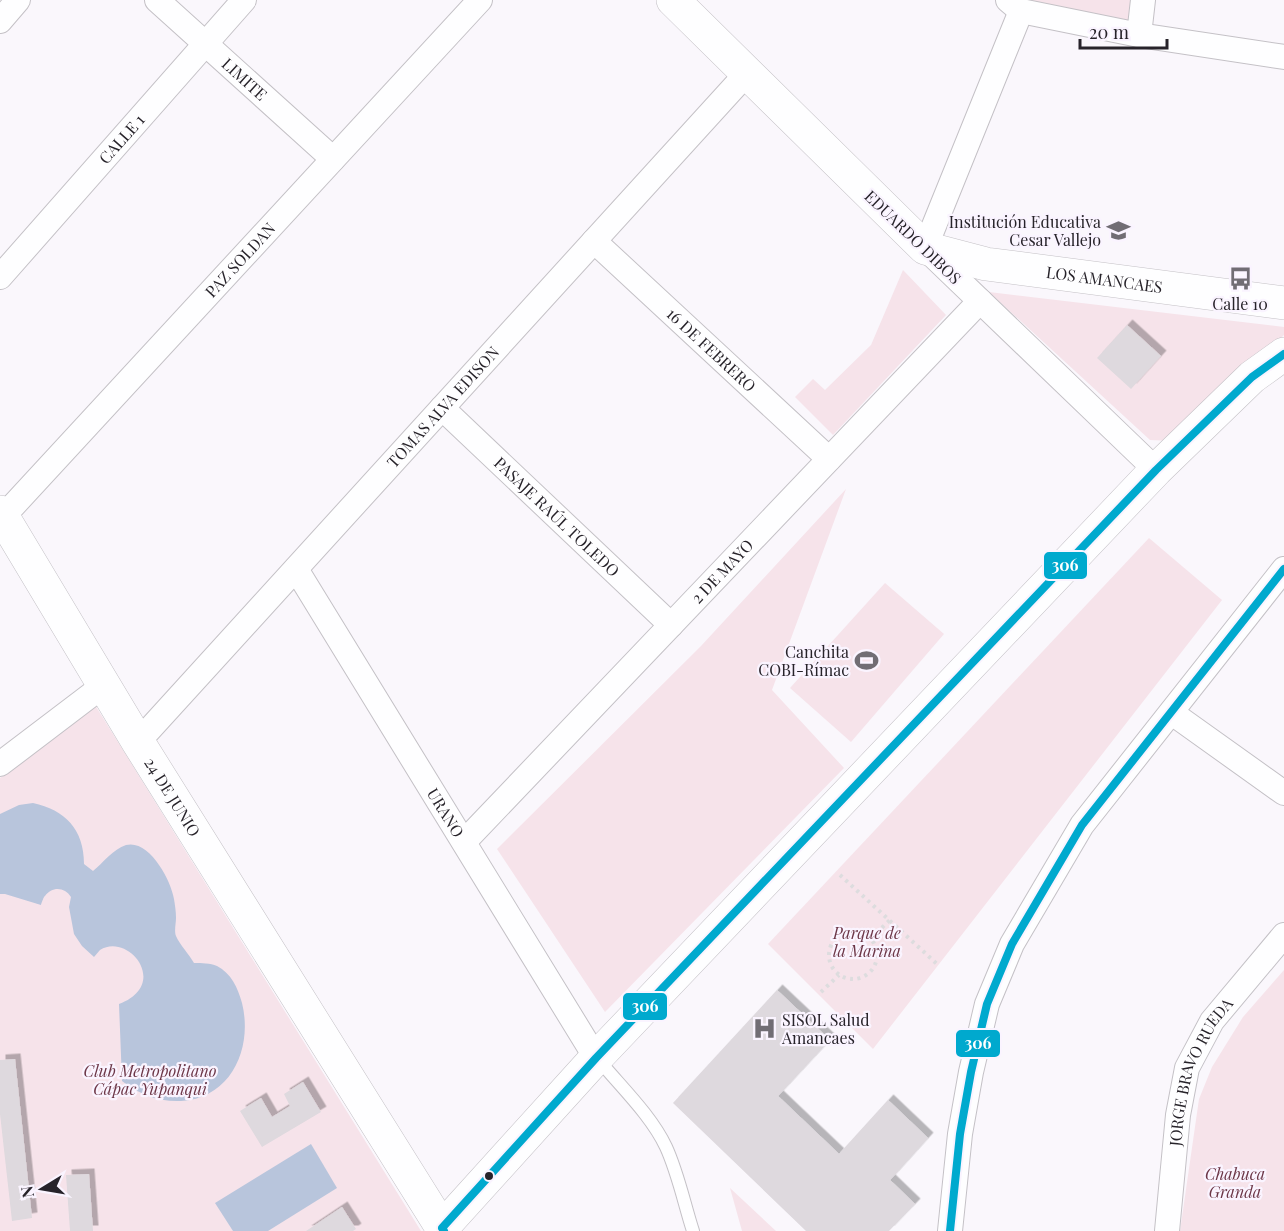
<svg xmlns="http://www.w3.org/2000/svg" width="1284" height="1231" viewBox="0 0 1284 1231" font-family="'Playfair Display',serif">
<defs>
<filter id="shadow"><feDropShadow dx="5.5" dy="-5.5" stdDeviation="0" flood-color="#0004"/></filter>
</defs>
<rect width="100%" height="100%" fill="#faf7fc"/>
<!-- green -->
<g fill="#f6e3ea">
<path d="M1018,0H1134L1130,25Z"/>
<path d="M903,270L946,315L833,435L795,397L813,379L825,390L871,345Z"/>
<path d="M989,292L1284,327V335L1172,441L1150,440Z"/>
<path d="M846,489L772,690L844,768L605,1012L497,849L701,646Z"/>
<path d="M1149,538L1222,600L873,1049L768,944Z"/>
<path d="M885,583L944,634L851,742L790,688Z"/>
<path d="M95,705L421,1231H0V778Z"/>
<path d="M1284,970V1231H1180L1199,1099L1212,1067L1243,1017Z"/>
<path d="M730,1188L776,1231H742Z"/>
</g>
<!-- water -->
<g fill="#b8c5dc">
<path d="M33,803C65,810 84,829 84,864L93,871C103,863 113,849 126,845C149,839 171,880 174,899C175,905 176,912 176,918C176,923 174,931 176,936C180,945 189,954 194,963C202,963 210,963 217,966C231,973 238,988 242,1003C253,1047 232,1098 181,1101C159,1102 140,1095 122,1081L119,1004C171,984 128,932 100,950C98,952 96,955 94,957L82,946L74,934L69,907L71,897C65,887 52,886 45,896C44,896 41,904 41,905L5,894H0V814L19,805Z"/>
<path d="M311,1144L337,1188L268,1231H233L215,1203Z"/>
</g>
<!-- building -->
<g fill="#ded9de" filter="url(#shadow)">
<path d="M1127,325L1161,356L1131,389L1097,358Z"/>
<path d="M777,990L830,1040L778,1096L839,1154L888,1100L928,1138L890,1180L915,1204L889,1231H806L673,1103Z"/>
<path d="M15,1059L32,1218L12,1221L0,1114V1060Z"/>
<path d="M303,1082L321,1112L262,1147L240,1111L261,1098L272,1117L290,1106L284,1094Z"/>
<path d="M89,1174L93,1231H70L66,1175Z"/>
<path d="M342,1207L356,1229L353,1231H306Z"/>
</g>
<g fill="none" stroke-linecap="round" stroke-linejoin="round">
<defs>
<path id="lane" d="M598,1059C620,1086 651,1115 666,1147C678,1173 684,1203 693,1231"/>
<g id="street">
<path id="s1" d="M157,0L333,159"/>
<path d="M1008,0L1021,11L1139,35L1284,57"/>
<path d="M1021,11L925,248L1156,470"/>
<path d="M0,21L18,0"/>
<path d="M1139,35L1143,0"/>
<path id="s2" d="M594,241L829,459"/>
<path id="s3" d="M0,277L244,0"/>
<path id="s4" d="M442,408L671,625"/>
<path id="s5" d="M0,520L480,0"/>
<path id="s6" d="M296,569L596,1058"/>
<path d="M1172,713L1284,793"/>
<path id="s7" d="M138,742L747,73"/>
<path d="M0,764L104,685"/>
<path id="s8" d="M464,842L980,301"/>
<path d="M950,1231L960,1134L971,1072L987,1004L1012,944L1082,825L1284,569"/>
<path id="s9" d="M1167,1231L1178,1115L1187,1068L1212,1021L1284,935"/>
</g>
<g id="secondary">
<path id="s10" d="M673,0L925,248L986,264L1284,303"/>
<path id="s11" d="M0,512L138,742L444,1231"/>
<path d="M442,1228L596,1058L1156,470L1252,377L1284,354"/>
</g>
</defs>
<!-- lane casing -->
<use href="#lane" stroke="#c4c1c6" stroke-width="14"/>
<!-- street casing -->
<use href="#street" stroke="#c4c1c6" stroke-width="26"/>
<!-- secondary casing -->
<use href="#secondary" stroke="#c4c1c6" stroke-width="34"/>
<!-- path -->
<g stroke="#dddcde" stroke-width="4" stroke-dasharray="3 4.5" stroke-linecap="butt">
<path d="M840,875L937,964"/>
<circle cx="853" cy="955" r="24"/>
<path d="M871,938L890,920"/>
<path d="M821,992L839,975"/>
</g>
<!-- lane -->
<use href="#lane" stroke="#fefeff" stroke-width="12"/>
<!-- street -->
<use href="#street" stroke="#fefeff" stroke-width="24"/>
<!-- secondary -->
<use href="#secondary" stroke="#fefeff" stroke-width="33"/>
<defs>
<g id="bus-1">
<path d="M444,1231L442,1228L596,1058L1156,470L1252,377L1284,354"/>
<path d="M950,1231L960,1134L971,1072L987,1004L1012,944L1082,825L1284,569"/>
</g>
</defs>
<!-- bus-1 casing -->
<use href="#bus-1" stroke="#faf4ff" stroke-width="12"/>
<!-- bus-1 -->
<use href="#bus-1" stroke="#00a9ce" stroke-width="8"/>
</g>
<!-- icons -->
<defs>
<symbol id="school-bare" viewBox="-9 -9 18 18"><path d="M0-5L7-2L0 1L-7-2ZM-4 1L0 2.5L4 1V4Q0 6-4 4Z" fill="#716d74" stroke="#faf4ff" stroke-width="2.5" paint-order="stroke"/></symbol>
<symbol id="bus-bare" viewBox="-9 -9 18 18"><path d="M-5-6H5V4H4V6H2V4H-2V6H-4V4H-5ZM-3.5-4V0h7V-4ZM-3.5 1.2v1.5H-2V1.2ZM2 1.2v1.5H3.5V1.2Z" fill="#716d74" stroke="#faf4ff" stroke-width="2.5" paint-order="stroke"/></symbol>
<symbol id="stadium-bare" viewBox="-9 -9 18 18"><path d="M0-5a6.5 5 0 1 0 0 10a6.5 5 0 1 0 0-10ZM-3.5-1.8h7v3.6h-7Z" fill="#716d74" stroke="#faf4ff" stroke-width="2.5" paint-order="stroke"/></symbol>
<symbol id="hospital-bare" viewBox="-9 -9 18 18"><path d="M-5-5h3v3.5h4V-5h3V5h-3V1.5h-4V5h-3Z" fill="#716d74" stroke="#faf4ff" stroke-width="2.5" paint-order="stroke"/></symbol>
</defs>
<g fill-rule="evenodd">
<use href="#school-bare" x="1102" y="214" width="33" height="33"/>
<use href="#bus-bare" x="1224" y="262" width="33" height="33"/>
<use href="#stadium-bare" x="850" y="644" width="33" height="33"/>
<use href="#hospital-bare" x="748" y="1012" width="33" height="33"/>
</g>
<!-- markers -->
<circle fill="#27232a" stroke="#faf4ff" stroke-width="2" cx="489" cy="1176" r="5"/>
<g text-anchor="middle" stroke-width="4.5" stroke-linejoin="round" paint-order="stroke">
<!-- street labels -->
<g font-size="16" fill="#27232a" stroke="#faf4ff">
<text dy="6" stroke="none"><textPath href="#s1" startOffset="118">LIMITE</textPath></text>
<text dy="6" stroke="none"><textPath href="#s3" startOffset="184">CALLE 1</textPath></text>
<text transform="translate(913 237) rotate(44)" y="6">EDUARDO DIBOS</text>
<text dy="6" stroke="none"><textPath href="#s5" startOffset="354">PAZ SOLDAN</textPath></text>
<text dy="6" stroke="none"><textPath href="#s10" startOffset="536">LOS AMANCAES</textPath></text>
<text dy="6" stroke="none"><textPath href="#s2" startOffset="160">16 DE FEBRERO</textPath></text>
<text dy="6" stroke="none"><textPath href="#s7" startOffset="453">TOMAS ALVA EDISON</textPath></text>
<text dy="6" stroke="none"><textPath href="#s4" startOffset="158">PASAJE RAÚL TOLEDO</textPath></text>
<text dy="6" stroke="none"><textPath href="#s8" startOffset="374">2 DE MAYO</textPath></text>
<text dy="6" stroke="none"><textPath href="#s11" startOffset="333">24 DE JUNIO</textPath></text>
<text dy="6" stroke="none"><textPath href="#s6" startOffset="286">URANO</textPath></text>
<text dy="6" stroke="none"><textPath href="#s9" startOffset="165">JORGE BRAVO RUEDA</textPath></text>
</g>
<!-- poi labels -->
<g font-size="16" fill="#27232a" stroke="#faf4ff" text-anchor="end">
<text x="1101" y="228">Institución Educativa<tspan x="1101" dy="18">Cesar Vallejo</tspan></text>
<text x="1240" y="310" text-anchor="middle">Calle 10</text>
<text x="849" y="658">Canchita<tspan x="849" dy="18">COBI-Rímac</tspan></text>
<text x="782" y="1026" text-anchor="start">SISOL Salud<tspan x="782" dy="18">Amancaes</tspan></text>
</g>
<!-- park labels -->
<g font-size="16" font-style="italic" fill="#6c3647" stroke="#faf4ff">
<text x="867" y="939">Parque de<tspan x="867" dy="18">la Marina</tspan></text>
<text x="150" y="1077">Club Metropolitano<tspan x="150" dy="18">Cápac Yupanqui</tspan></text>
<text x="1235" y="1180">Chabuca<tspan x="1235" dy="18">Granda</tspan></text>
</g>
</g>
<g stroke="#faf4ff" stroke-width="2">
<rect x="1043" y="551" width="45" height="29" rx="6" fill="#00a9ce"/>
<rect x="622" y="992" width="46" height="29" rx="6" fill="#00a9ce"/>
<rect x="955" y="1029" width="46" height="29" rx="6" fill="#00a9ce"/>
</g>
<g font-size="16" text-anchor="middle" font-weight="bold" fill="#fff">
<text x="1065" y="571">306</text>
<text x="645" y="1012">306</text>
<text x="978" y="1049">306</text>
</g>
<!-- north arrow -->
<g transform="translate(42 1189) rotate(259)" stroke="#faf4ff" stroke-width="4.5" paint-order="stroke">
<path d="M0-4.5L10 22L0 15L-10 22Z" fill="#27232a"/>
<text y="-9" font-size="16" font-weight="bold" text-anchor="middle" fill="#27232a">N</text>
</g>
<!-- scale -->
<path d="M1080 39v9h87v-9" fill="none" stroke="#27232a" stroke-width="3"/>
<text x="1089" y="39" font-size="18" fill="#27232a" stroke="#faf4ff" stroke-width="4.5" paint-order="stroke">20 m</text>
</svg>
